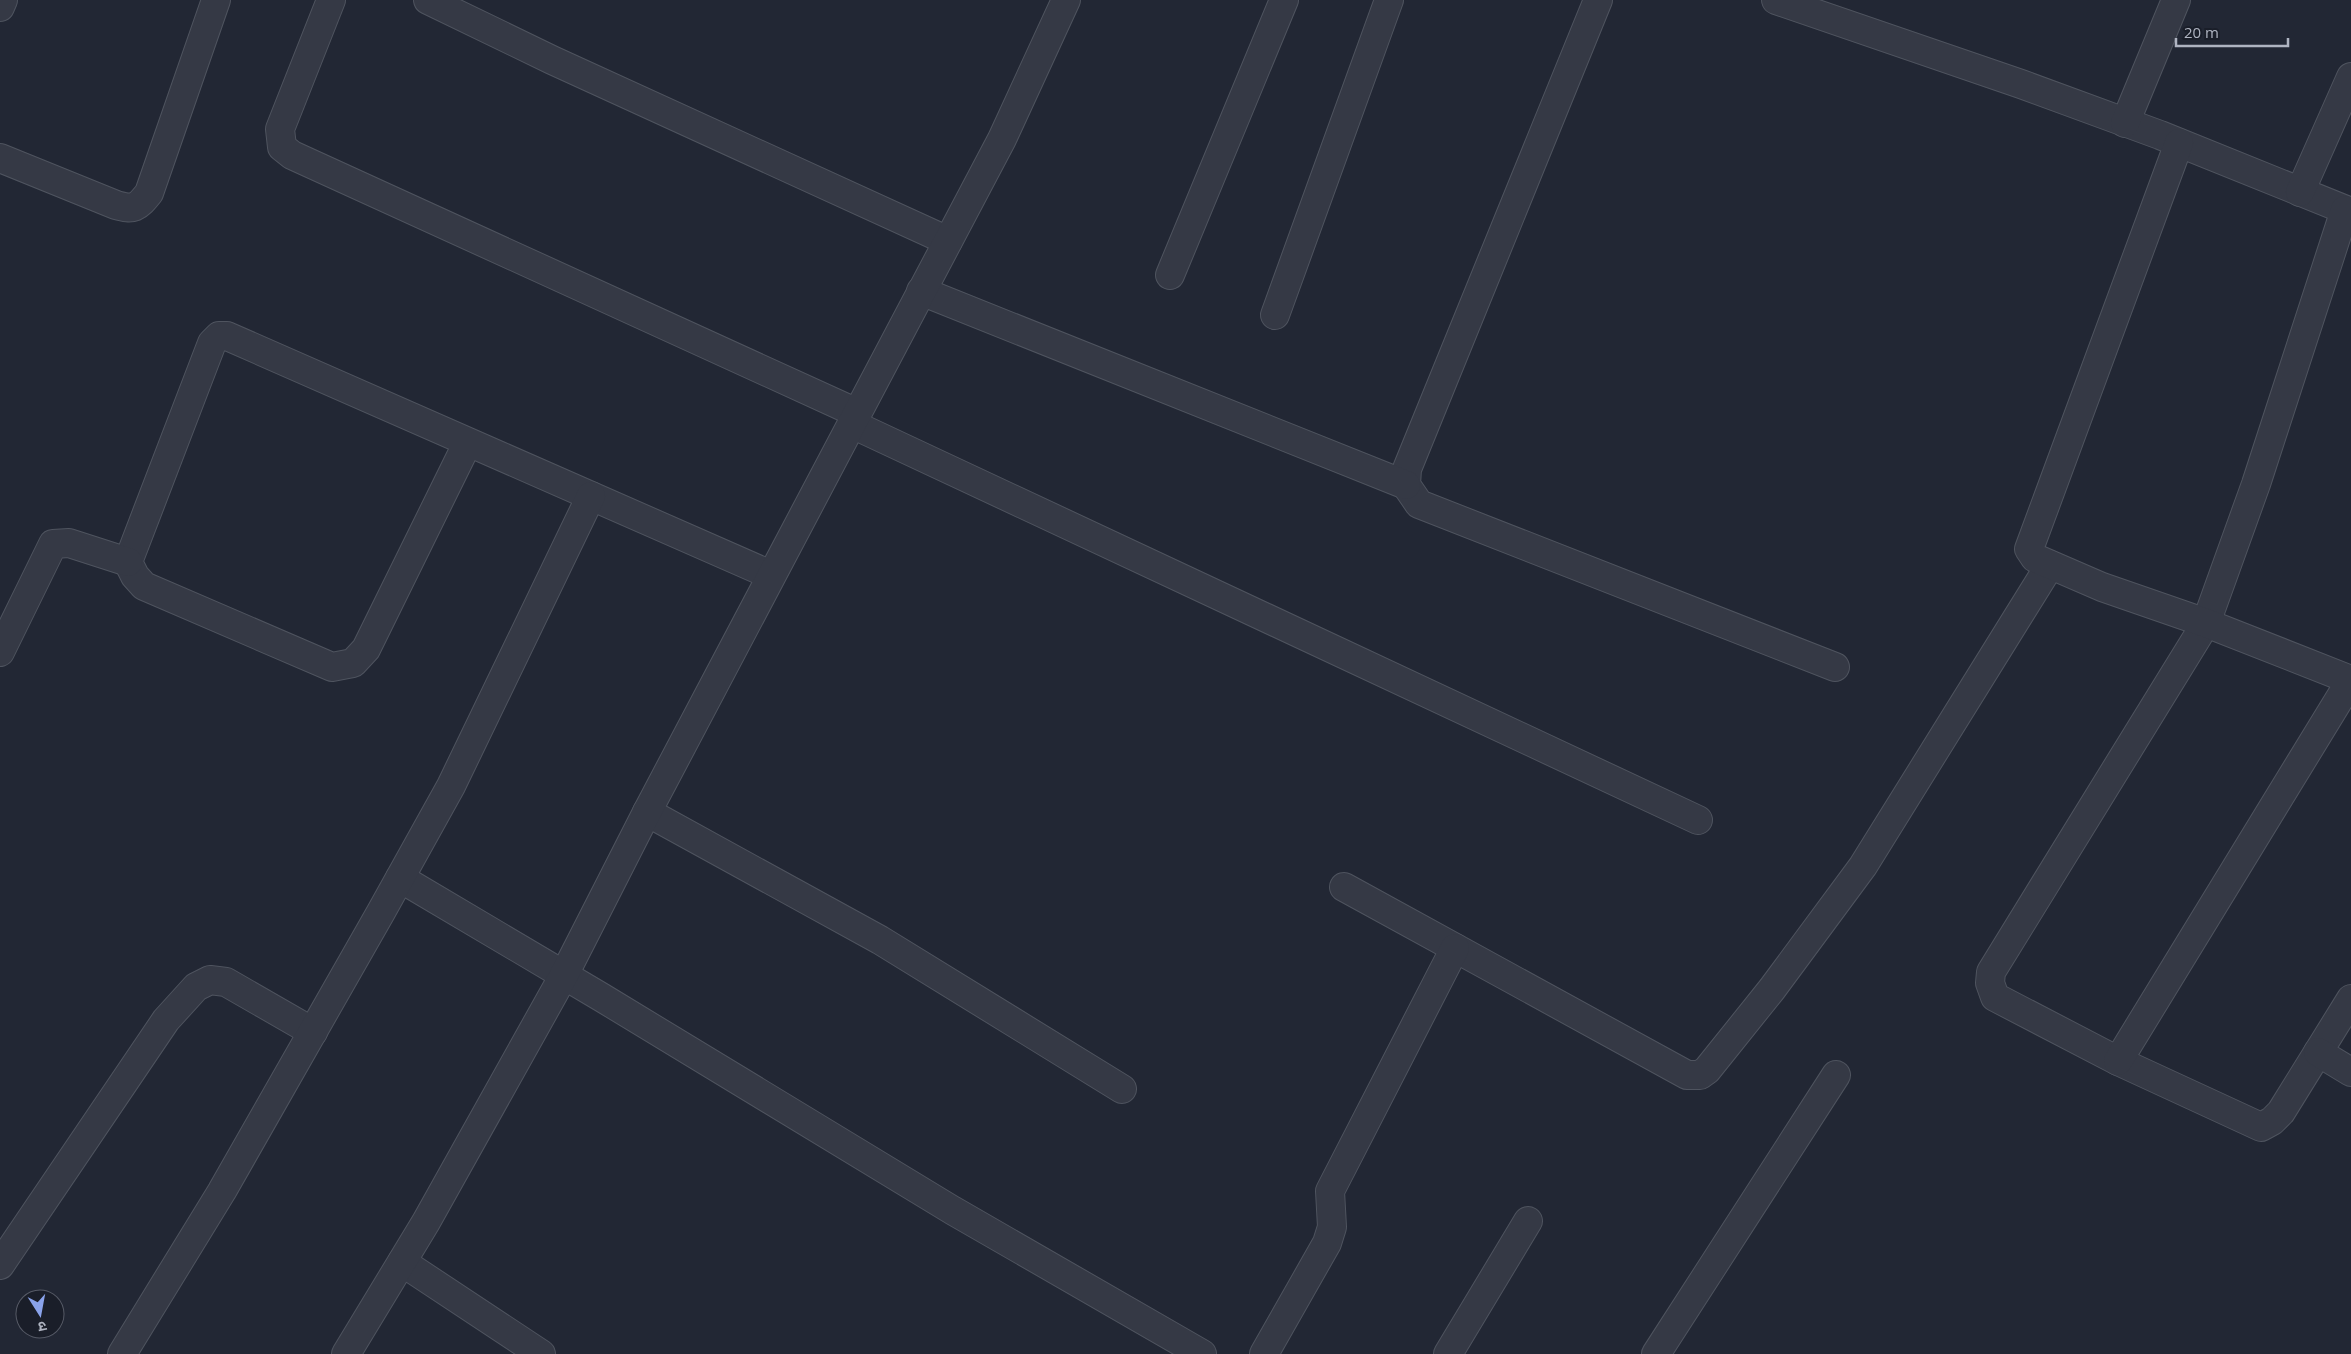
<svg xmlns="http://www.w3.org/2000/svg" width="2351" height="1354" viewBox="0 0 2351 1354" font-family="'Open Sans','Noto Sans Devanagari',sans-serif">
<rect width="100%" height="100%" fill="#222734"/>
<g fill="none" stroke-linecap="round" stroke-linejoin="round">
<defs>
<g id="minor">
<path d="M331,0L280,129L282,147L292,155L857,413"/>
<path d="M428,0L552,60L948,241"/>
<path d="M1598,0L1407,469L1406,485L1419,504L1835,667"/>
<path d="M1776,0L2021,84L2160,135L2351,212"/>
<path d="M0,7L3,0"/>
<path d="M2125,123L2176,0"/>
<path d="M0,158L116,205C134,210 137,208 149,193L216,0"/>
<path d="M2300,192L2351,77"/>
<path d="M2345,210L2256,484L2206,623L1991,972L1990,983L1995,997L2118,1061L2261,1127L2272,1121L2281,1112L2351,999"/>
<path d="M1170,275L1284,0"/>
<path d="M921,291L1406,485"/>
<path d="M1275,315L1389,0"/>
<path d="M852,424L1698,820"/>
<path d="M468,442L366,649L353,663L332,667L144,586L135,576L128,562L212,343L219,336H227C408,415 590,496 771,575"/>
<path d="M0,652L53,544L69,543L128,562"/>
<path d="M647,812L880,940L1122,1089"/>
<path d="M400,878L601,997L952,1210L1202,1354"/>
<path d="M1344,887L1687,1075H1700L1707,1070L1772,989L1863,866L2050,565"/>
<path d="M2318,1052L2351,1072"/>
<path d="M2118,1061L2351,680L2206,623L2102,587L2035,558L2029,549L2179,143"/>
<path d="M402,1262L541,1354"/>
<path d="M0,1265L166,1020L196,987L210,980L226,982L313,1032"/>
<path d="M122,1354L222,1191L381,912L451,786L591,496"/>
<path d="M346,1354L426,1222L564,975L647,812L1002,139L1066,0"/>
<path d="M1264,1354L1327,1243L1332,1227L1330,1191L1455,948"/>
<path d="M1448,1354L1528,1221"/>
<path d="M1656,1354L1836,1075"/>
</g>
</defs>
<!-- minor casing -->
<use href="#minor" stroke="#4f545f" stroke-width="30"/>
<!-- minor -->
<use href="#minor" stroke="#353945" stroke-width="28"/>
</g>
<!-- north arrow -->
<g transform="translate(40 1314) rotate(169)"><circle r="24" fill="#1a1e29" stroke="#565a66"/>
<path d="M0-4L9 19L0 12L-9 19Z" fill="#8aa3eb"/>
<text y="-8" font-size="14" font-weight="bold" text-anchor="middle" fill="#afb4c1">उ</text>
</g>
<!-- scale -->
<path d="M2176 38v8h112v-8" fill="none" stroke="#afb4c1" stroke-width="2.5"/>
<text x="2184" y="38" font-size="15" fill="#afb4c1" stroke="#1a1e29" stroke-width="4" paint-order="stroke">20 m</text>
</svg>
